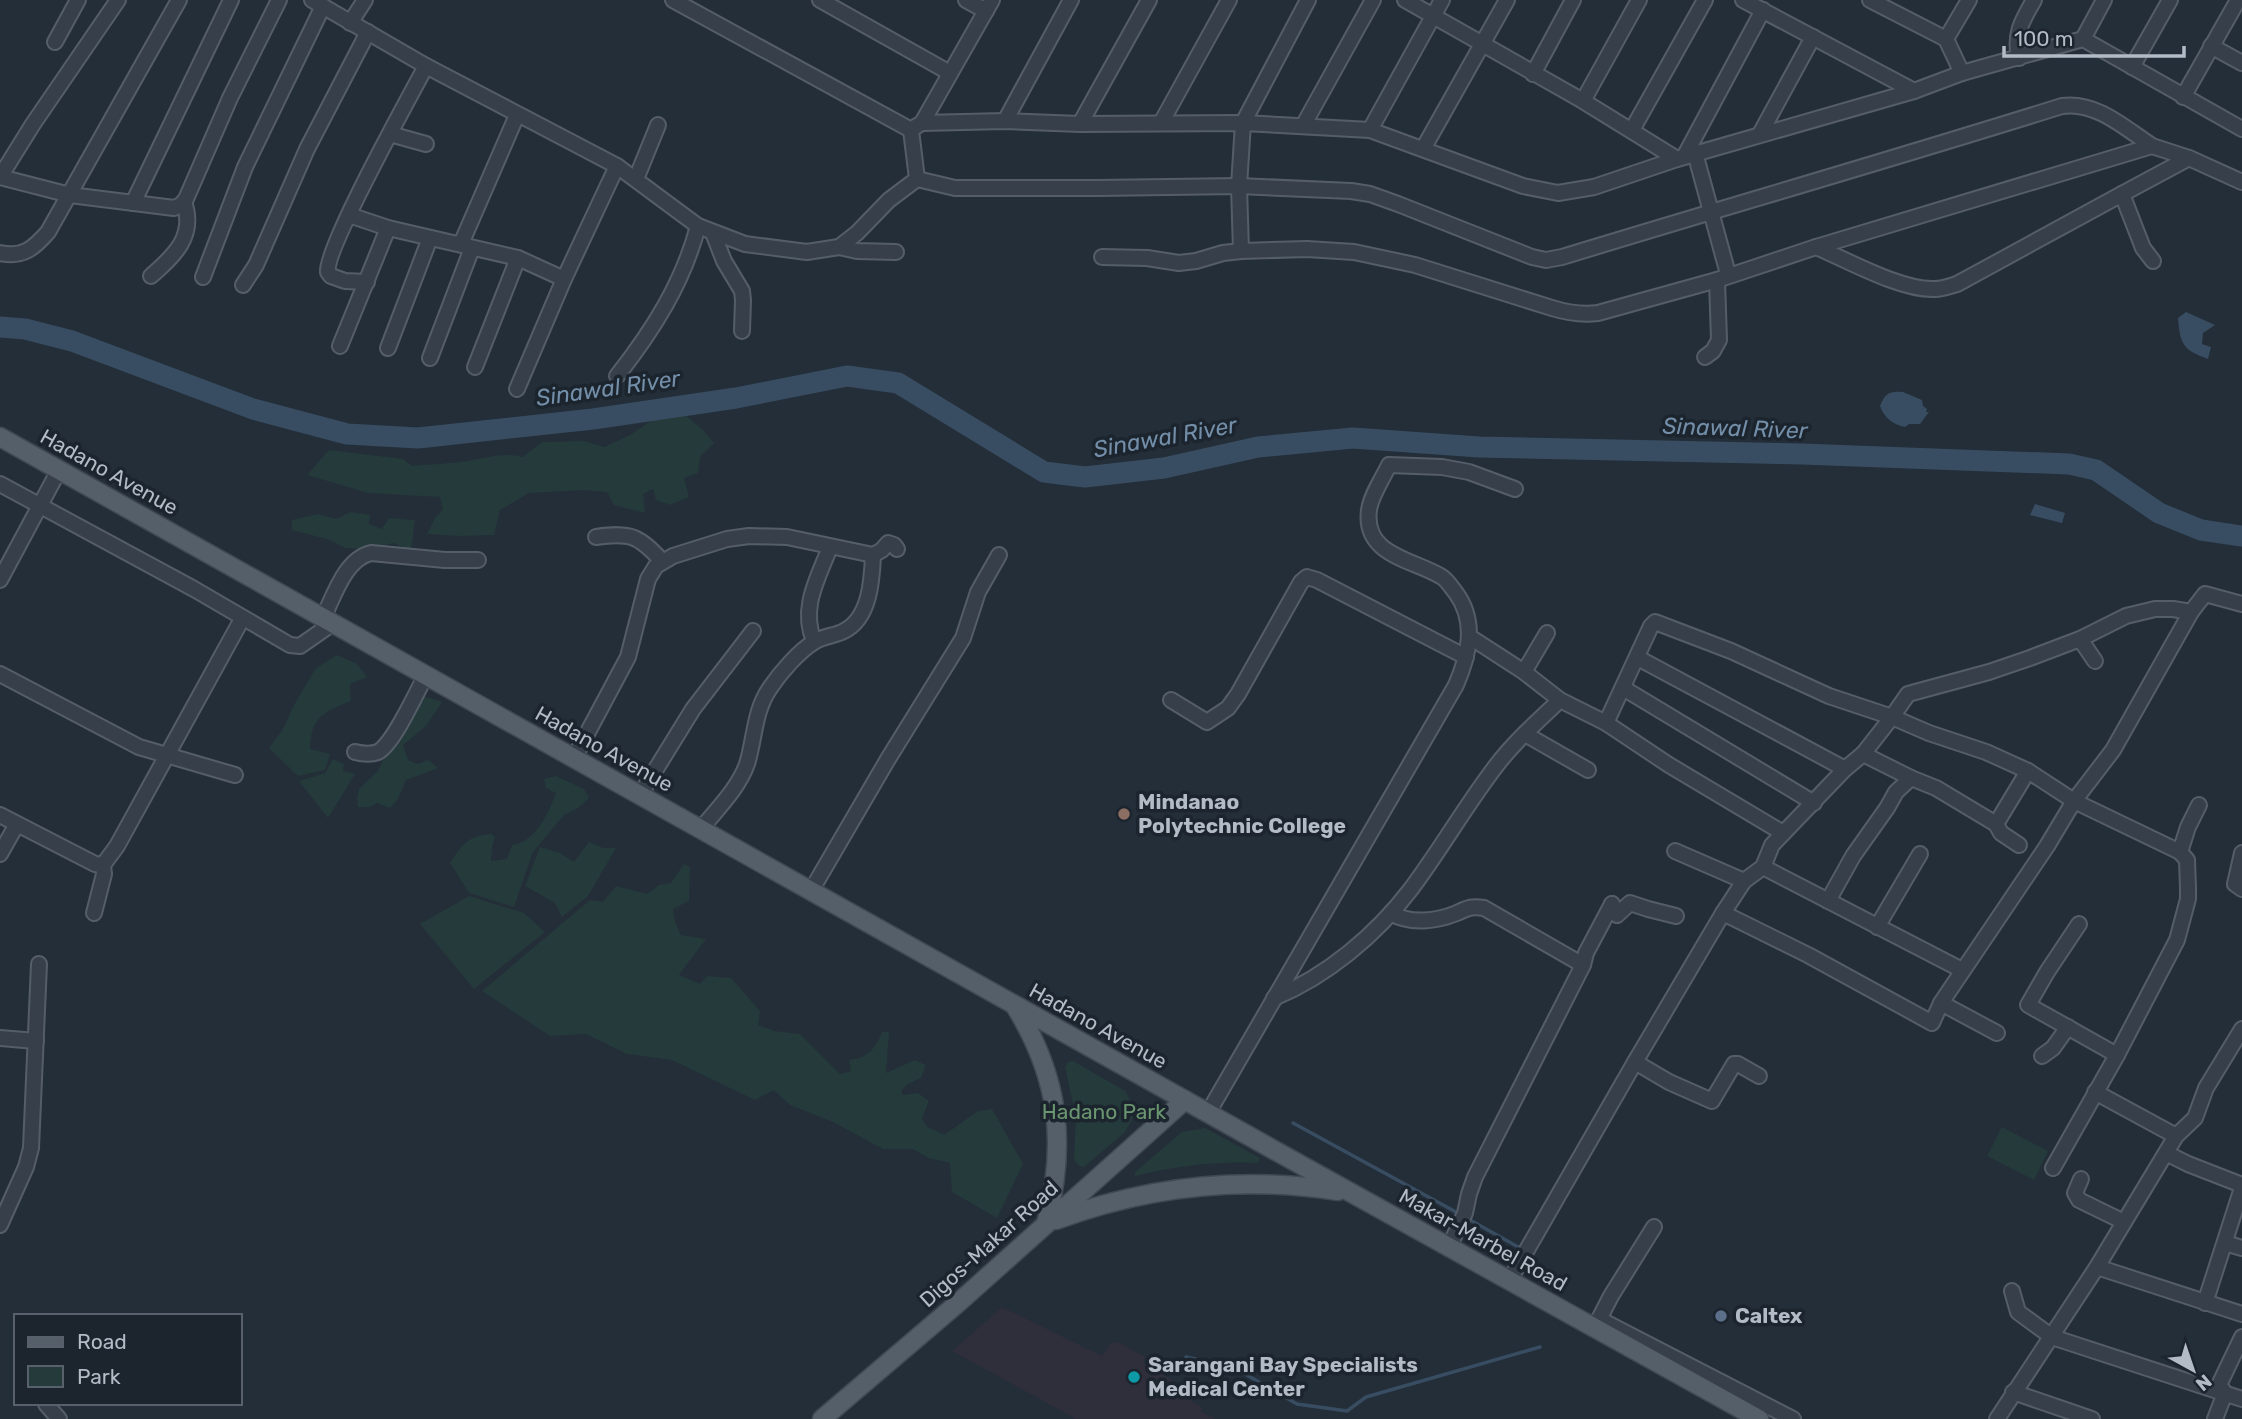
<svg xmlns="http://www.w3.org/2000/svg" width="2242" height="1419" viewBox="0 0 2242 1419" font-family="Rubik,sans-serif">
<rect width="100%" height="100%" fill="#232e39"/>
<!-- medical -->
<path fill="#2f2e3b" d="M1002,1307L1102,1356L1111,1342L1121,1343L1145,1357L1143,1363L1179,1384L1175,1391L1203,1408L1201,1411L1216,1419H1076L952,1351Z"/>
<!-- green -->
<g fill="#253a3a">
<path d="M684,414L703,430L714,443L700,457L698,473L684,478L689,497L670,505L656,500L653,489L643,494L645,513L614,505L607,492L584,490L529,493L500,510L494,535L459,536L427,534L435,518L443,509L440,497L368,493L307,475L329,450L403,459L412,466C430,464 450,464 468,461C488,458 502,452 523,457L542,442L584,441L604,447L630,435L655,418Z"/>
<path d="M351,512L370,515L369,524L382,529L389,518L415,520L411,550L393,543L372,549L345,548L330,540L292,530V520L318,514L336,519Z"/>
<path d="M337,655L357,664L367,677L350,684L351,701C324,712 311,716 310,749L330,754L325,770L298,776L269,748L283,729L294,705L316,668Z"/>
<path d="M420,695L442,702L426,726L403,745L408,760L418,764L428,760L438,768L406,780L398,799L390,808L377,803L369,807H358L357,798L359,789L378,771L390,744Z"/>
<path d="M333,759L344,764L343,771L355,774L328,818L299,781L325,773Z"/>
<path d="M556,776L584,789L589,798L578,808L564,815L533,852L514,907L469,893L450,863C462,844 468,836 491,834L495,837L492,847L491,861L507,859L512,845C535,843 549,812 556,793L546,788L544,779Z"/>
<path d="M589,842L603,848H616L588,896L562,917L555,903L525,886L540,847L560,853L574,862Z"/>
<path d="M684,864L690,867L689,901L673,909L675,922L681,935L706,939L679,975L700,984L707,976L731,978L760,1011L758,1025L774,1031L800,1034L840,1074L851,1071L849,1060C868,1058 875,1049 882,1032H889L886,1073L915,1060L926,1065L921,1078L908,1084L901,1091L903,1095L918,1093L929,1101L922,1118L926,1126L944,1135L978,1111L992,1109L1023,1164L997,1218L952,1192L950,1163L929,1158L913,1149H883L833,1122L790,1105L774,1090L755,1100L672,1060L627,1054L586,1034L550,1036L482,991L590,900L603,902L616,886L647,894L659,885L671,883Z"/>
<path d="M469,896L524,913L545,932L474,989L420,924Z"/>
<path d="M1073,1061L1125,1091L1134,1107V1116L1125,1132L1084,1167L1079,1166L1074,1160L1076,1117L1065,1067L1068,1062Z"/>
<path d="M2002,1127L2048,1151L2034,1180L1987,1156Z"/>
<path d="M1205,1128L1260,1158L1258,1163C1215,1161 1176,1166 1135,1176V1172L1182,1132Z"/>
</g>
<!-- water -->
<g fill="#394d62">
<path d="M2186,312L2215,325L2203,333L2202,344L2211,347L2208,359C2183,350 2180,344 2178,318Z"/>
<path d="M1903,392L1922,400L1923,406L1927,409L1926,412H1929L1920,424H1909L1905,427C1894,425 1884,418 1880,406C1885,393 1890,391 1903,392Z"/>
<path d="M2035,504L2065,513L2062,523L2030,515Z"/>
</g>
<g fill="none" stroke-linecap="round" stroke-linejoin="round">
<!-- stream -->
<g stroke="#394d62" stroke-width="3.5">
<path d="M1293,1123L1456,1212"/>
<path d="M1470,1220L1520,1248"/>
<path d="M1186,1357L1233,1367L1297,1404L1347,1411L1366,1397L1540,1347"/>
</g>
<!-- river -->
<path stroke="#394d62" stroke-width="21" d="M0,327L25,329L72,341L253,409L347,434L418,438L593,419L736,398L847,376L898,383L1044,472L1085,477L1164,468L1258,447L1353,438L1479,447L1802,454L2069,464L2096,470L2159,513L2201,530L2242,536"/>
<defs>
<g id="minor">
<path d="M312,0L426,66L617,166L698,226L745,244L807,252L839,247L857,233L889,200L917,179L911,130"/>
<path d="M673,0L911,130"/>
<path d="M820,0L950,73"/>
<path d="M966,0L986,11"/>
<path d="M1405,0L1583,101L1677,159"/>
<path d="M1743,0L1914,91"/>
<path d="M1870,0L1946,39"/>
<path d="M350,23L365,0"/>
<path d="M2083,39L2104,0"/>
<path d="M55,42L78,0"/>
<path d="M2211,46L2242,63"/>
<path d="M2019,58C2014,33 2022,21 2034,0"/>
<path d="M2132,67L2170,0"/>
<path d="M1962,73L1946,39L1969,0"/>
<path d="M1533,74L1573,0"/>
<path d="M2183,97L2238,0"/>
<path d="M1583,101L1639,0"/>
<path d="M1005,121L1071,0"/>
<path d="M922,123L1005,121L1080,124L1243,123L1370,130L1523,186L1558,193L1594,187L1677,159L1914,91L1962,73L2083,39L2242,129"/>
<path d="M1161,123L1229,0"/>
<path d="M1080,124L1149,0"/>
<path d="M1303,126L1373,0"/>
<path d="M915,127L922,123L992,0"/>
<path d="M1370,130L1442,0"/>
<path d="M1632,130L1705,0"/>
<path d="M390,134L426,144"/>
<path d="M1760,134L1813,37"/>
<path d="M1423,149L1507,0"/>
<path d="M1695,153L1728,274"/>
<path d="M1684,157L1763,10"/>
<path d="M0,177L70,195L174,208L181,205L186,199L230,98L279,0"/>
<path d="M0,177L33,124L118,0"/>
<path d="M636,179L658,125"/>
<path d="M917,179L955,188H1097L1239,186L1351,191L1370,194L1398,204L1532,257L1546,260L1562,257C1729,206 1896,158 2062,106C2096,101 2125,128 2152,146"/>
<path d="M133,203L231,0"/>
<path d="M349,215L388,228L518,258L564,279L617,166"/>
<path d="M713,233L724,261L742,291L743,300L742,331"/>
<path d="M461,244L517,115"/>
<path d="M839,247L857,251L896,252"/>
<path d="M1816,247C1847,260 1902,291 1935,289C1942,289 1950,286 1957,284L2122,194"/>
<path d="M1241,251L1239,186L1243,123L1308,0"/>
<path d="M0,253C23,258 34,248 48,232L179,0"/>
<path d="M1102,257L1147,258L1179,263L1196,261L1223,253L1241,251L1307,249L1354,252L1415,265L1552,308C1568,313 1581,315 1598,313L1717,280L1816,247L2152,146L2189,158L2242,182"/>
<path d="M2153,261L2143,248L2122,194L2189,158"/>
<path d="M151,276C174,256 196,236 184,202"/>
<path d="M203,277L245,167L323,6"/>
<path d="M367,282L345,281L331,276L328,272C324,251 410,96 426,66"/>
<path d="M243,285L256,265L307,149L368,32"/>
<path d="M340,346L388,228"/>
<path d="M388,348L430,238"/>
<path d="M1705,357L1713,351L1719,340L1717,280"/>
<path d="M430,358L472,248"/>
<path d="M475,367L518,258"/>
<path d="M617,376C653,330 683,283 698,226"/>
<path d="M517,389L564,279"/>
<path d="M0,484L194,589L290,645L300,646L333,623"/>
<path d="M596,537C631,532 639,536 662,561"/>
<path d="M0,580L59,470"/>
<path d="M323,618C334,596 345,559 371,553L445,560H478"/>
<path d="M1470,637L1524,672L1560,700L1606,723L1669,765L1783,833"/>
<path d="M2080,639L2095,661"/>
<path d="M814,641C800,608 818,578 830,547"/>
<path d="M1638,658L1845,769"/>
<path d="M1524,672L1547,633"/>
<path d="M0,674L139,747L235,775"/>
<path d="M1623,688L1814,803"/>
<path d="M1171,700L1207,722L1228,708L1238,694L1301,582L1307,577L1317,580L1466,657"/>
<path d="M1606,723L1651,626L1655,622L1731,651L1829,696L1892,717L1908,694L1989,672L2030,658L2080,639L2126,616L2155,609H2173L2191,612"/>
<path d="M1525,734L1588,770"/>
<path d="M355,752C363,754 370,755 378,752C394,743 416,693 426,675"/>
<path d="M1863,754L1911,778"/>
<path d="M574,758L628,657L648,579L656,566L673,556L727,539L749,536L787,537L873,555L882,550L888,543L894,545L897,549"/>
<path d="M640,795L693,709L753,631"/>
<path d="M0,815L95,864L103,865"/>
<path d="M1996,824L2001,833L2019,845"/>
<path d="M701,829C717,809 738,789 747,764C755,738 754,711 770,688C780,673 799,651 814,642C823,636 835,636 844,631C870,618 872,580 873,555"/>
<path d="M1675,851L1744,881"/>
<path d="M2180,852L2188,827L2199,805"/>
<path d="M2242,853L2235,884L2242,889"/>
<path d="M0,854L17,824"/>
<path d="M1763,867L1962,970"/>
<path d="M811,891L888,759L963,638L978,592L999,555"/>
<path d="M1828,901L1853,856L1887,808L1896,792L1911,778L1936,788L1996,824L2028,771"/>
<path d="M1612,904L1617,915L1630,903L1648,909L1676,916"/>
<path d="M94,913L104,874L103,865L117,846L242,619"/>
<path d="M1391,913C1411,925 1437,921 1457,913C1468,908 1471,906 1484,908L1583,965L1475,1177L1469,1194L1465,1213L1449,1247"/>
<path d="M1723,913L1808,955L1932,1023L1941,1003L2047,846L2074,801L2113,750L2191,612L2205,594L2242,604"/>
<path d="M2079,924L2047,972L2028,1005L2117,1055"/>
<path d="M1877,927L1920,854"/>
<path d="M1583,965L1586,953L1612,904"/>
<path d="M1274,998C1327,976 1376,935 1411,889C1441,849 1466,805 1496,766C1515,741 1538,721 1560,700"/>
<path d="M1941,1003L1997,1033"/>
<path d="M0,1038L36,1041"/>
<path d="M2042,1056L2053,1048L2068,1027"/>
<path d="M1635,1062L1669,1082L1712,1101L1734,1064H1738L1759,1076"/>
<path d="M2095,1092L2176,1136"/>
<path d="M1208,1113L1456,685C1469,655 1477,622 1456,593C1452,588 1447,580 1442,577C1413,559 1363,556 1369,510C1371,495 1383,478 1389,465L1442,467L1469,472L1515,489"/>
<path d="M2166,1153L2188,1164L2242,1185"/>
<path d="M2081,1179L2075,1193L2079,1200L2124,1222"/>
<path d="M0,1225L26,1167L31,1148L39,964"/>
<path d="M2225,1243L2242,1248"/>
<path d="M2097,1267L2242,1314"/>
<path d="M1509,1281L1635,1062L1723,913L1744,881L1763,867L1772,845L1845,769L1863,754L1892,717L1929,733L1986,752L2028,771L2074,801L2180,852L2187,860L2188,888V899L2177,940L2117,1055L2053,1168"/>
<path d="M2012,1291L2018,1312L2052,1337L2242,1399"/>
<path d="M2205,1303L2242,1188"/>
<path d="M1599,1319L1793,1419"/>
<path d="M1595,1327L1611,1296L1654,1227"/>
<path d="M2013,1392L2092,1419"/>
<path d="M46,1404L59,1419"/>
<path d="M1997,1419L2097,1267L2176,1136L2195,1118L2206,1088L2242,1029"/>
<path d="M2215,1419L2225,1393L2219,1385L2242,1337"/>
</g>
<g id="major">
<path d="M0,437L1274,1150L1759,1419"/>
<path d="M1015,1006C1059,1077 1067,1143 1046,1224"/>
<path d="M1056,1220C1148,1186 1242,1176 1338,1191"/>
<path d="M822,1419L958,1303L1185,1100"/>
</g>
</defs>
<!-- minor casing -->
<use href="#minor" stroke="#555e68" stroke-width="18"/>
<!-- major casing -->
<use href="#major" stroke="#404953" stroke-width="21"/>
<!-- minor -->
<use href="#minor" stroke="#37404a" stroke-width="14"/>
<!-- major -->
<use href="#major" stroke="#555f6a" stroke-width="18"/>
</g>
<!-- markers -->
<circle fill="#8d6e63" stroke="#1c252e" stroke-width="2.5" cx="1124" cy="814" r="7"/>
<circle fill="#5c6f8a" stroke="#1c252e" stroke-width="2.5" cx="1721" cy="1316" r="7"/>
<circle fill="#0f9aa8" stroke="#1c252e" stroke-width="2.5" cx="1134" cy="1377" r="7"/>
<g text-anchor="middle" stroke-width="7" stroke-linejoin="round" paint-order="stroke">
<!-- street labels -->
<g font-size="21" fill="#b2bbc6" stroke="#1c252e">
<text transform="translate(109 472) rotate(29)" y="7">Hadano Avenue</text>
<text transform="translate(604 749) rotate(29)" y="7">Hadano Avenue</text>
<text transform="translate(1098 1026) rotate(29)" y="7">Hadano Avenue</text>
<text transform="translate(1483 1240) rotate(29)" y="7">Makar-Marbel Road</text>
<text transform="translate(989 1244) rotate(-42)" y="7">Digos-Makar Road</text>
</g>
<!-- poi labels -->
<g font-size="21" font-weight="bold" fill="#b2bbc6" stroke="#1c252e" text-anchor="start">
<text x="1138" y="809">Mindanao<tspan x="1138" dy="24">Polytechnic College</tspan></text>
<text x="1735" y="1323">Caltex</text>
<text x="1148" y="1372">Sarangani Bay Specialists<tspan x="1148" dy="24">Medical Center</tspan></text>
</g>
<!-- park labels -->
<g font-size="21" fill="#6a9570" stroke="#1c252e">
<text x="1104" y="1119">Hadano Park</text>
</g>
<!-- water labels -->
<g font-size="23" font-style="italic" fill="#738ea8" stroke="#1c252e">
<text transform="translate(608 388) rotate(-8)" y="8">Sinawal River</text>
<text transform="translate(1735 428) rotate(2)" y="8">Sinawal River</text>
<text transform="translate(1165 437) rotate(-10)" y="8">Sinawal River</text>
</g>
</g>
<!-- legend -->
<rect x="14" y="1314" width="228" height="91" fill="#1c252e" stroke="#58616b" stroke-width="2"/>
<rect x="28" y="1337" width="35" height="10" fill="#555f6a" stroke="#58616b" stroke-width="2"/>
<text x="77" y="1349" font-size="21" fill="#b2bbc6">Road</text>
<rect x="28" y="1366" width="35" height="21" fill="#253a3a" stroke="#58616b" stroke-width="2"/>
<text x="77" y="1384" font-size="21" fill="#b2bbc6">Park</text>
<!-- north arrow -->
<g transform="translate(2193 1370) rotate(140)" stroke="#1c252e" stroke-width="5" paint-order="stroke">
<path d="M0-5L12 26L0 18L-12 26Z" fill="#b2bbc6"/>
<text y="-10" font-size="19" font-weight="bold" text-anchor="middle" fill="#b2bbc6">N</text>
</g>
<!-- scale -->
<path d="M2004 46v10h180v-10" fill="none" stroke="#b2bbc6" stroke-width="3.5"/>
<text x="2014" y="46" font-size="21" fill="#b2bbc6" stroke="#1c252e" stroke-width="5" paint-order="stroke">100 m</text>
</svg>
